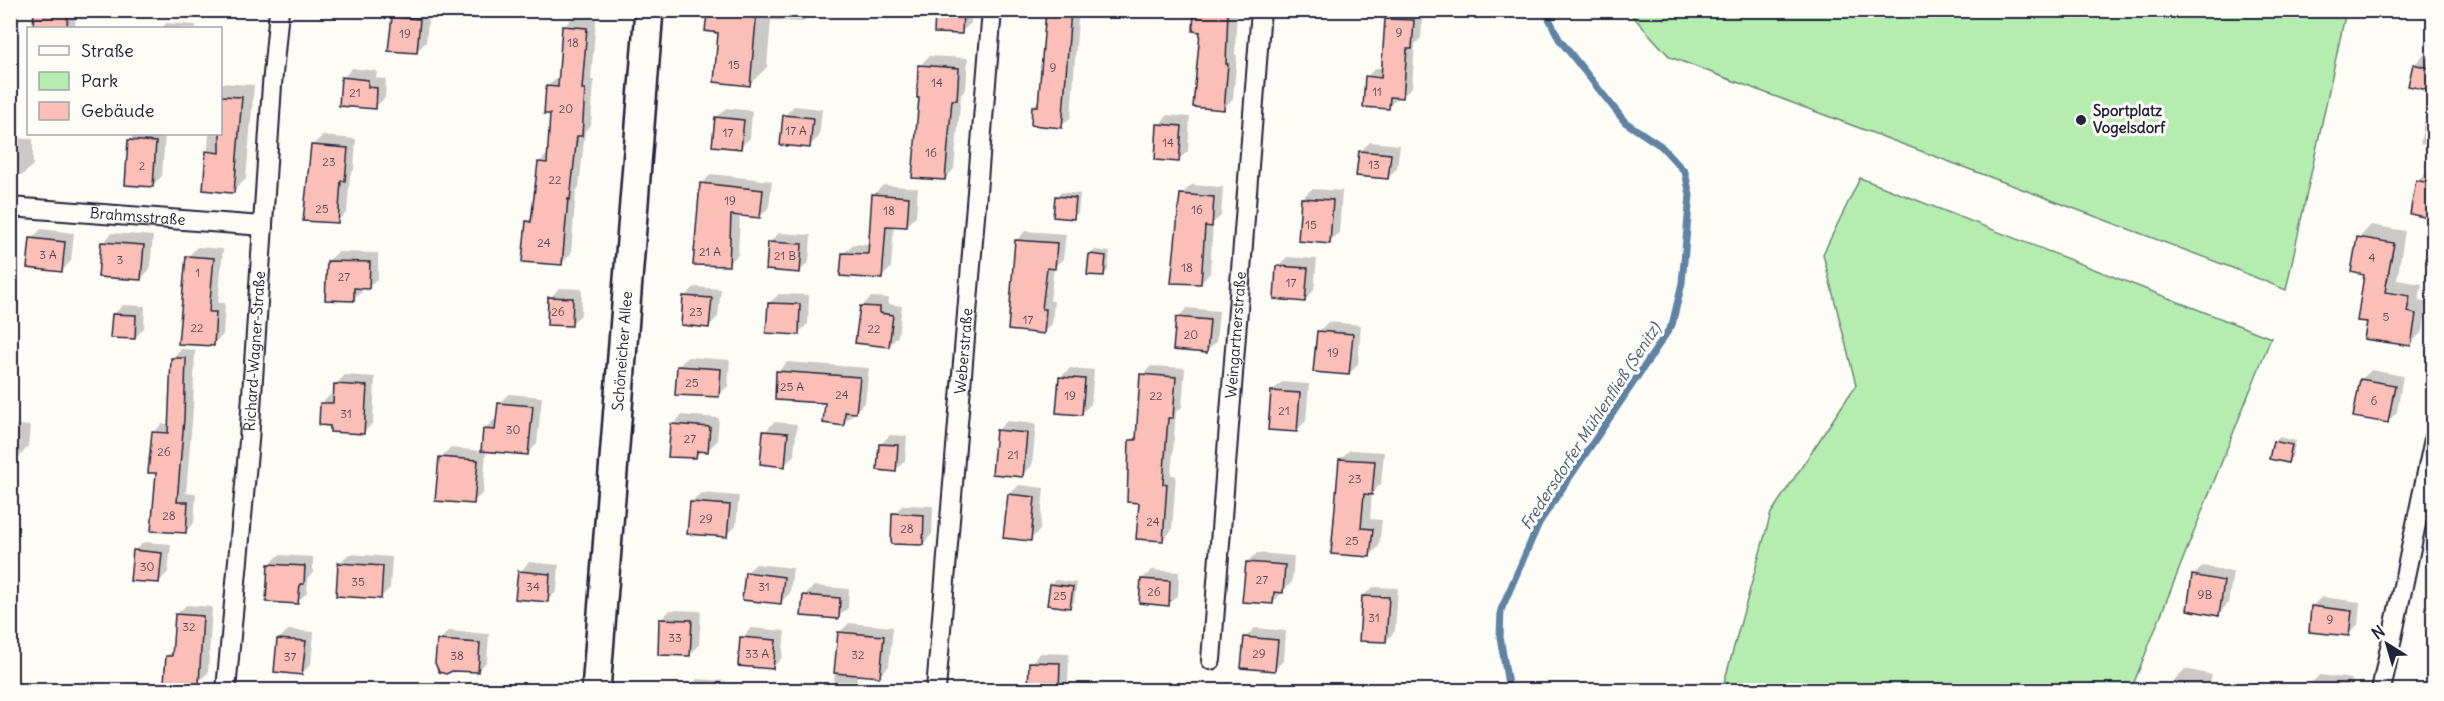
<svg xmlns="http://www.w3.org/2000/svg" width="2444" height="701" viewBox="0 0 2444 701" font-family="Delius,sans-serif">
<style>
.green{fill:#b5edb0;stroke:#6c8876;stroke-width:1.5}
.shadow{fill:#0003}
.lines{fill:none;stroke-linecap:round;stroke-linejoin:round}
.stream{stroke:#6083a3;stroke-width:7}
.building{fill:#fbbfb7;stroke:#22223b;stroke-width:1.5}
.street-casing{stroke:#22223b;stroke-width:22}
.secondary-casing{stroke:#22223b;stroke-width:32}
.street{stroke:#fdfcf7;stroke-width:18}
.secondary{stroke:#fdfcf7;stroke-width:27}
.poi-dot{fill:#22223b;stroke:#fdfcf7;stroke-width:2}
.labels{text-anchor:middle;stroke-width:6;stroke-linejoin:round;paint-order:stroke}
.number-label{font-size:12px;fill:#58495a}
.poi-label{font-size:15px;font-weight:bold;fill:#22223b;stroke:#fdfcf7;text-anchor:start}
.street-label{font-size:15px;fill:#22223b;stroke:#fdfcf7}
.water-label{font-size:16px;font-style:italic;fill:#465a78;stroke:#fdfcf7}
</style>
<rect width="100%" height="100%" fill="#fdfcf7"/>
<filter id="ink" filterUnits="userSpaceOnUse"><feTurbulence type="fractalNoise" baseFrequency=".0167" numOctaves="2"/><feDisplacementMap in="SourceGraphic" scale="12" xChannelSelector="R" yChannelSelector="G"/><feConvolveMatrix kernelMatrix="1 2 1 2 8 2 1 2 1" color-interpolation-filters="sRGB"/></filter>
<g filter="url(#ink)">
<g class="green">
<polygon points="1628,11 2346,11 2286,290 2230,267 1670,57"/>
<polygon points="1860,178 2271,338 2131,690 1722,690 1771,513 1856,385 1823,254"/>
</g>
<g class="shadow">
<polygon points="35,10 76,10 75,28 34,28"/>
<polygon points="400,10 429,10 426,42 416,52 393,17"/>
<polygon points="712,10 815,10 803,22 771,20 767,67 750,84 708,14"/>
<polygon points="936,10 971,10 971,23 961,32"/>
<polygon points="1034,10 1089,10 1078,19 1071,117 1061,126 1033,106 1040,99 1047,17 1034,16"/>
<polygon points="1195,10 1237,10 1235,55 1237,55 1233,99 1223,108"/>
<polygon points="1388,10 1423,10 1421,38 1415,44 1412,87 1402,97 1398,97 1389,107 1366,77 1376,68 1383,68"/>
<polygon points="2430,10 2434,10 2434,17 2429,17"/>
<polygon points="573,17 596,19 591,80 594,80 591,125 585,131 579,188 576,191 571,254 561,264 527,222 533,216 539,162 549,153 552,113 547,87 557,78 560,78 564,27"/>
<polygon points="167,23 196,25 196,28 161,28"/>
<polygon points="2423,55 2434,57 2434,89 2410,85 2414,65"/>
<polygon points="929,56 968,58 966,89 961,95 954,169 945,179 920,97 920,66"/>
<polygon points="352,68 377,71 376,78 386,79 385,98 375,107 343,78"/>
<polygon points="220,83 254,85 246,179 233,191 205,189 209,134 220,134"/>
<polygon points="794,106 822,109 819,137 809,146 785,115"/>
<polygon points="726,108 752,111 750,138 741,147 716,118"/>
<polygon points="2434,113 2434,146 2420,144 2424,122"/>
<polygon points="1168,115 1190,117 1188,151 1178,160 1159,125"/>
<polygon points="136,134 165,134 162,176 152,186 129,140"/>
<polygon points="322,136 356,139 354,170 350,175 347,212 337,221 312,146"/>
<polygon points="10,138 33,139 33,165 23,175 10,175"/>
<polygon points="1370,142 1400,145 1397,168 1388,178 1360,152"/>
<polygon points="2427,172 2434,173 2434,217 2411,213 2418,181"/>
<polygon points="711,174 772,181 769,207 760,217 740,214 738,255 728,264 702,184"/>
<polygon points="883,185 918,188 916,216 906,226 894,225 891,268 882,277 844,253 853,244 870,245 873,195"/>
<polygon points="1191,185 1223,187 1221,216 1213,223 1210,273 1201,283 1182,194"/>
<polygon points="1312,189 1342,191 1339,233 1329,242 1302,198"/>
<polygon points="1061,192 1080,194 1078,213 1073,217 1057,196"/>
<polygon points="2371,225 2405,231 2397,280 2422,284 2419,300 2427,302 2423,331 2410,344 2369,321 2366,273 2359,238"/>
<polygon points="41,229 74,233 71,261 62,271 31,239"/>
<polygon points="1025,231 1066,234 1063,259 1054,267 1050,301 1054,301 1052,324 1043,333 1017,240"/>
<polygon points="112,233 153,236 150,269 141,279 103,243"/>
<polygon points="779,233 811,235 809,262 800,271 770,242"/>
<polygon points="197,247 223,249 218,303 225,303 223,335 213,344 188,257"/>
<polygon points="1095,250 1110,252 1108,270 1104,275 1090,255"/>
<polygon points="338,252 378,253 378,278 368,288 363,287 363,290 353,300 328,261"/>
<polygon points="1287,257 1317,259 1314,290 1305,300 1278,267"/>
<polygon points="694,287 721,289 718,317 709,326 685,297"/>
<polygon points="559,288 582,289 581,315 571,324 550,298"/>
<polygon points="779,294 809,295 808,324 798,333 769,303"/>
<polygon points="871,297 889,298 888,304 902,306 898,336 889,346 861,307"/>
<polygon points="123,305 145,306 144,328 135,338 113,315"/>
<polygon points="1187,308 1219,311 1216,342 1206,352 1177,318"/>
<polygon points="1328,322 1361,325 1358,364 1349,374 1318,332"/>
<polygon points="181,349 195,350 193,409 186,493 196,494 194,523 185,532 157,472 153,433 162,424 170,424 172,358"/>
<polygon points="688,357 730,360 728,386 718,396 679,366"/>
<polygon points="787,362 869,368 865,402 843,424 827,402 778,372"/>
<polygon points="1151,366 1185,368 1182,407 1176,412 1171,475 1176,475 1172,530 1163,540 1141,501 1131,441 1138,433 1142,375"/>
<polygon points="1070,368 1094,370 1091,404 1081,414 1061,377"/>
<polygon points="2371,370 2403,376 2397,412 2387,422 2361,380"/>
<polygon points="345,375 375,377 373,423 364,432 332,424 321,404 331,394 335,394 335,385"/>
<polygon points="1282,382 1309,384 1306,421 1297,430 1272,391"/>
<polygon points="509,394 542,397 537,444 527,454 486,450 483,493 473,502 440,458 450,448 482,451 484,429 494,420 497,420 499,403"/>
<polygon points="682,415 719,418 717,441 708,450 702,450 695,457 673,425"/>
<polygon points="1007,421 1036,424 1032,466 1022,475 997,431"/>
<polygon points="774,422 797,424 794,455 785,465 765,432"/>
<polygon points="10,424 30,426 28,447 19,457 10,456"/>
<polygon points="890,435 907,436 905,461 895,470 881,444"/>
<polygon points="2279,437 2296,441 2292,457 2288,461 2274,441"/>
<polygon points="1350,450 1384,452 1381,484 1372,493 1370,519 1382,520 1379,546 1370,556 1333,552 1340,459"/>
<polygon points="1019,485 1044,488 1040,530 1031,539 1009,495"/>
<polygon points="701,493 739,496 736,526 726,536 691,502"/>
<polygon points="903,505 933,506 932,534 923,544 894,514"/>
<polygon points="144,542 171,544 168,572 159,582 134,551"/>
<polygon points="1257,553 1294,556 1292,582 1272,603 1247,562"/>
<polygon points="349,554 392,557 390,588 380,598 339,563"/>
<polygon points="279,555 313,557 313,573 308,577 307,593 297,602 270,564"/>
<polygon points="529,562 559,565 557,591 547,601 520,572"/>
<polygon points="756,564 793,568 790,593 781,602 746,573"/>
<polygon points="2203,566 2233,572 2228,604 2218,614 2193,576"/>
<polygon points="1152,570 1179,572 1178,595 1168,604 1142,579"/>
<polygon points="1055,580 1077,583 1074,602 1070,607 1051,585"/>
<polygon points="814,586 849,589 848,608 838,617 804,596"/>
<polygon points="1373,587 1398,588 1395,631 1386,641 1363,596"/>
<polygon points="2322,597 2360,602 2358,625 2348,635 2312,606"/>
<polygon points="186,605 212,607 208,673 198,682 197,690 165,690 167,656 174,650 177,614"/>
<polygon points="670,610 701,611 699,645 690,655 661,620"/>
<polygon points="849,623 893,627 889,666 879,676 857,674 856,690 833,690 839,633"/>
<polygon points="751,628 785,631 782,658 773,667 742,638"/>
<polygon points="1255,628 1286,631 1284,660 1274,670 1245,638"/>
<polygon points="288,630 314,632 311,664 302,673 278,640"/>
<polygon points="448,631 489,634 487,661 478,671 439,641"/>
<polygon points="1040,653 1069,654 1068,684 1061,690 1030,690 1031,663"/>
<polygon points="2185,669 2212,675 2208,690 2173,690 2175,679"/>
<polygon points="2320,675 2352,679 2350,690 2309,690 2310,684"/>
<polygon points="697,679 726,681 726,690 687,690"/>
</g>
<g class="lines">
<polyline class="stream" points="1509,690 1500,637 1501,610 1539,523 1672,325 1682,283 1690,195 1685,172 1661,146 1625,122 1559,39 1545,10"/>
</g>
<g class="building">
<polygon points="34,10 68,10 67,28 33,28"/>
<polygon points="736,10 757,10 750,86 714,82 718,33 705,31 707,13 736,15"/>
<polygon points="935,10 963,10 962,34 934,33"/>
<polygon points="1046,10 1071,10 1062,128 1031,125 1032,106 1038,106"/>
<polygon points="1194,10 1228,10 1226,64 1228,64 1224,110 1193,107 1200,32 1193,31"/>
<polygon points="392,17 420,19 417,53 388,51"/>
<polygon points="1385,19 1414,20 1412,49 1407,49 1403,98 1390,97 1389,109 1363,107 1365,76 1381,78"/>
<polygon points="562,26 587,28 582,89 585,89 582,136 577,136 570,200 568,199 562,265 522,262 526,221 531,222 538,162 547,163 550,114 544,114 546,86 558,87"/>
<polygon points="2413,64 2433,69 2433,91 2408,86"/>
<polygon points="918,65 959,68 957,100 952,100 945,180 912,178 919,98 917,98"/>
<polygon points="341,77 368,80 368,87 377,88 376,109 339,106"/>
<polygon points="220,96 242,97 234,193 231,193 203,190 206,151 220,153"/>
<polygon points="783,115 813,118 810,148 780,145"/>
<polygon points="715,117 744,120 741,149 712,146"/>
<polygon points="1157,124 1182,126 1179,162 1155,160"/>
<polygon points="128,140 156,142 153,187 125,185"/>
<polygon points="311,145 348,148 345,181 341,181 338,223 303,221"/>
<polygon points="1359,151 1391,154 1388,179 1356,176"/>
<polygon points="2416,180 2433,184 2433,219 2410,214"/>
<polygon points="700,183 763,190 760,218 731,215 729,266 693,265"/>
<polygon points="872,194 909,197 907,227 886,226 882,279 840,276 842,253 868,254"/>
<polygon points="1180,194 1214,197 1212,227 1205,226 1201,284 1171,283"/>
<polygon points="1055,196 1076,198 1074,219 1053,217"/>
<polygon points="1301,198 1333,200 1330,244 1298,241"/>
<polygon points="2357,237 2394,243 2385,292 2410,296 2407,312 2416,314 2411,346 2364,339 2367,322 2357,321 2364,275 2351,272"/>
<polygon points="30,238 65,242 62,272 27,268"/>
<polygon points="1015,240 1057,243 1055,269 1047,268 1042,309 1046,309 1044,334 1008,330"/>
<polygon points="101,242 144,245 141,280 98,277"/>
<polygon points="768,242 802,244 800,273 766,270"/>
<polygon points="1089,254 1106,256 1104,276 1087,275"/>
<polygon points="186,256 214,258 209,312 216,312 214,346 178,344"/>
<polygon points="327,261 370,262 369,289 354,288 354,301 325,300"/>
<polygon points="1276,266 1308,268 1305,302 1274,299"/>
<polygon points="683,296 712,298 709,328 681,325"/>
<polygon points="548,297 573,298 572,326 547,325"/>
<polygon points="768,303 800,304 799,335 766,333"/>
<polygon points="860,306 880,307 880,313 893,315 889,347 855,343"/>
<polygon points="112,314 136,315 135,339 110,338"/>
<polygon points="1176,317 1210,320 1207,353 1173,350"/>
<polygon points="1317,331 1353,334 1349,375 1313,372"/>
<polygon points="171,358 186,358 184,419 177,502 188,502 186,533 151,531 156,473 148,473 152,432 168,433"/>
<polygon points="677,366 721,369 719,397 675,395"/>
<polygon points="776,371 860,377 856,413 845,412 844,426 823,423 825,403 775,400"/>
<polygon points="1140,374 1176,377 1173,418 1168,418 1163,484 1167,484 1163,541 1136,539 1139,503 1127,502 1129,440 1136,440"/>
<polygon points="1059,377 1085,379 1082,415 1056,413"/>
<polygon points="2360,379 2395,385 2388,423 2353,417"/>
<polygon points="334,384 367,386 364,434 330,432 330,426 319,425 320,403 333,403"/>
<polygon points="1271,391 1300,393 1297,432 1268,430"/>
<polygon points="498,403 533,406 528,455 481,451 483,429 495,430"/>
<polygon points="671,424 710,427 708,452 697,451 696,458 668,457"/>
<polygon points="996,430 1027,433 1023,477 992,474"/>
<polygon points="763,431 788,433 785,467 760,464"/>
<polygon points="2273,441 2292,445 2288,463 2269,459"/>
<polygon points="879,444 898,445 896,472 877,470"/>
<polygon points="439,457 478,460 474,504 435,501"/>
<polygon points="1339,459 1375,461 1372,495 1364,494 1361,528 1373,529 1370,557 1331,554"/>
<polygon points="1008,494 1035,497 1031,541 1003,538"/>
<polygon points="690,502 730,505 727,537 687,534"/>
<polygon points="892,513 924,515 923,545 891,544"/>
<polygon points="133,550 162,553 159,583 130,581"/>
<polygon points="1246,562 1285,565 1283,593 1274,592 1273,604 1242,602"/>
<polygon points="338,563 383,566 381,599 336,596"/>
<polygon points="268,564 305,566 304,584 300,584 298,604 266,602"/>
<polygon points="518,571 550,574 548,602 515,599"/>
<polygon points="745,572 784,577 781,604 742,600"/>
<polygon points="2192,575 2224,581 2219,616 2187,610"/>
<polygon points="1141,579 1170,581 1169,606 1139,603"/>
<polygon points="1050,584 1073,587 1070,608 1047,605"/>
<polygon points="803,595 840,598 839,619 801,616"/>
<polygon points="1362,596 1389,597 1386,642 1359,641"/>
<polygon points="2311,606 2352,611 2349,636 2309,632"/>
<polygon points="175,614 203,616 199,684 164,682 166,656 172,656"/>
<polygon points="659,619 692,620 690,656 658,655"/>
<polygon points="838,632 884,636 880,677 834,673"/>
<polygon points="740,637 776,640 773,669 738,666"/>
<polygon points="1244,637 1278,640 1275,671 1241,668"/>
<polygon points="277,639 306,641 302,675 274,672"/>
<polygon points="437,640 480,643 478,672 452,671 446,674 439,672 435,663"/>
<polygon points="1029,662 1060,663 1059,690 1028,690"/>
</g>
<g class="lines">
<defs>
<g id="street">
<path id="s1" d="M10,207L263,226"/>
<path id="s2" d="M1211,660L1261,10"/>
<path id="s3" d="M226,690L249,441L272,85L279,10"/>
<path id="s4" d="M936,690L992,10"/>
<polyline points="2381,690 2434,439"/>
</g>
<g id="secondary">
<path id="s5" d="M596,690L649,10"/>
</g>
</defs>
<use href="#street" class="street-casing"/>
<use href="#secondary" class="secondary-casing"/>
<use href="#street" class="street"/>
<use href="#secondary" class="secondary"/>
</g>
</g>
<circle class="poi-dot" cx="2081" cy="120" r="6"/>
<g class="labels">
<g class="number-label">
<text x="1399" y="37">9</text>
<text x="405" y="38">19</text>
<text x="573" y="47">18</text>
<text x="734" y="69">15</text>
<text x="1053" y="72">9</text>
<text x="937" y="87">14</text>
<text x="1377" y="96">11</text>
<text x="355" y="97">21</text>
<text x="566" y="113">20</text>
<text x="796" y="135">17 A</text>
<text x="728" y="137">17</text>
<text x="1168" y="147">14</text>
<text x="931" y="157">16</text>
<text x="329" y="166">23</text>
<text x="1374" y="169">13</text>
<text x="142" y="170">2</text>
<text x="555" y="184">22</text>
<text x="730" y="205">19</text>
<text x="322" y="213">25</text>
<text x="1197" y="214">16</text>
<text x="889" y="215">18</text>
<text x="1311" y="229">15</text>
<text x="544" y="247">24</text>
<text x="710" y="256">21 A</text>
<text x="48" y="259">3 A</text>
<text x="785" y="260">21 B</text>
<text x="2372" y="262">4</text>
<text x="120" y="264">3</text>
<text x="1187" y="272">18</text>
<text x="198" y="277">1</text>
<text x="344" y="281">27</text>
<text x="1291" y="287">17</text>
<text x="558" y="316">26</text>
<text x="696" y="316">23</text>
<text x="2386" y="321">5</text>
<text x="1028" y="324">17</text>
<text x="197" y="332">22</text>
<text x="874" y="333">22</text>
<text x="1191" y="339">20</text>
<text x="1333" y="357">19</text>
<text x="692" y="387">25</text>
<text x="792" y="391">25 A</text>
<text x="842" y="399">24</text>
<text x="1070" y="400">19</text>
<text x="1156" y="400">22</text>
<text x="2374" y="405">6</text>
<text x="1284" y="415">21</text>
<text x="346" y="418">31</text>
<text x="513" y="434">30</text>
<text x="690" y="443">27</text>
<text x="164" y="456">26</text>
<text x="1013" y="459">21</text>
<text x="1355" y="483">23</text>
<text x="169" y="520">28</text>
<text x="706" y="523">29</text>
<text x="1153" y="526">24</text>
<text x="907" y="533">28</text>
<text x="1352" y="545">25</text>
<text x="147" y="571">30</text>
<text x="1262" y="584">27</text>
<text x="358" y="586">35</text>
<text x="533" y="591">34</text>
<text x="764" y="591">31</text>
<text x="1154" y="596">26</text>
<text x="2205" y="599">9B</text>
<text x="1060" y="600">25</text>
<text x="1374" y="622">31</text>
<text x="2330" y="624">9</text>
<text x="189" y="631">32</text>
<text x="675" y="642">33</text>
<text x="757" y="658">33 A</text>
<text x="1259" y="658">29</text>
<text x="858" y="659">32</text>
<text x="457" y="660">38</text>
<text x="290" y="661">37</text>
</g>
<g class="poi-label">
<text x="2093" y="116">Sportplatz<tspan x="2093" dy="17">Vogelsdorf</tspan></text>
</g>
<g class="street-label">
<text dy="5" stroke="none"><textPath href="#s1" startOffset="128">Brahmsstraße</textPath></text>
<text dy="5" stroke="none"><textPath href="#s2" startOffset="326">Weingartnerstraße</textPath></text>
<text dy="5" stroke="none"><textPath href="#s4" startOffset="340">Weberstraße</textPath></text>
<text dy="5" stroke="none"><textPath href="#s3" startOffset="340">Richard-Wagner-Straße</textPath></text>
<text dy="5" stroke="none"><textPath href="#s5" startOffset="340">Schöneicher Allee</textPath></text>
</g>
<g class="water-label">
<text transform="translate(1590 426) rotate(-57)" y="6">Fredersdorfer Mühlenfließ (Senitz)</text>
</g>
</g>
<rect width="2444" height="701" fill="none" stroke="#fdfcf7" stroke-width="36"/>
<rect x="18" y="18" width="2408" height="665" fill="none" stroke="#22223b" stroke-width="2" filter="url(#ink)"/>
<rect x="27" y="27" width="195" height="108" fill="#fdfcf7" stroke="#a5a5ac" stroke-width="1.5"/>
<rect x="39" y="46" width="30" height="9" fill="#fdfcf7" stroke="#a5a5ac" stroke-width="1.5"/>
<text x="81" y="57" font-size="18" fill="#22223b">Straße</text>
<rect x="39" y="72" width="30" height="18" fill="#b5edb0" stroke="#a5a5ac" stroke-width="1.5"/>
<text x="81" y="87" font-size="18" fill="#22223b">Park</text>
<rect x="39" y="102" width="30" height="18" fill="#fbbfb7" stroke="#a5a5ac" stroke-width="1.5"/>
<text x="81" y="117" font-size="18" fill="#22223b">Gebäude</text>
<g transform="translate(2387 644) rotate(323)" stroke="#fdfcf7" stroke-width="4.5" paint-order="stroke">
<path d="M0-4.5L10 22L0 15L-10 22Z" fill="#22223b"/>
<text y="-9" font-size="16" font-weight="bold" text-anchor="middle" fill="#22223b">N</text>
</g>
</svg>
